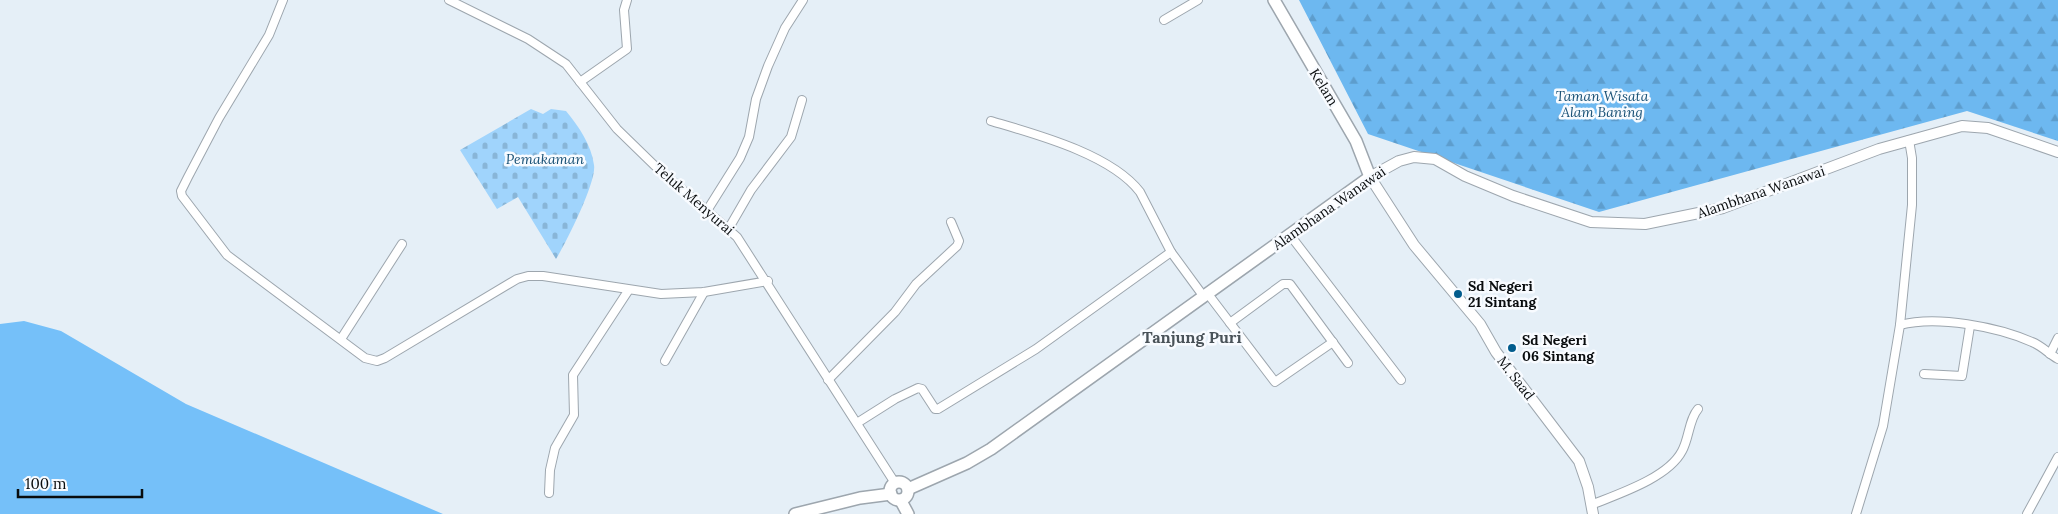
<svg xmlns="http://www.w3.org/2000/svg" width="2058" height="514" viewBox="0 0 2058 514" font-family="Lora,serif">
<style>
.forest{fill:url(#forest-firs)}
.cemetery{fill:url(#cemetery-stones)}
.water{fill:#75c0f9}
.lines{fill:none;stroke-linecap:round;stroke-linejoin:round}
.street-casing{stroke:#9da6ae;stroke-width:10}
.secondary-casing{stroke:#9da6ae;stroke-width:12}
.primary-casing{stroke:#9da6ae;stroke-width:14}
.street{stroke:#fff;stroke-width:8}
.secondary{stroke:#fff;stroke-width:10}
.primary{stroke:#fff;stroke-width:11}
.poi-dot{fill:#015c8d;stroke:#f8fbff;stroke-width:2}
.labels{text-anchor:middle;stroke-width:5;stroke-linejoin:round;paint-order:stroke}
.street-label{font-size:14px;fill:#090c0e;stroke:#f8fbff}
.park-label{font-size:14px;font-style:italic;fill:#195176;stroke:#f8fbff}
.poi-label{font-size:14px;font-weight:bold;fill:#090c0e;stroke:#f8fbff;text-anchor:start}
.quarter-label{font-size:16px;font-weight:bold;fill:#4a5359;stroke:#f8fbff}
</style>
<defs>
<pattern id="forest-firs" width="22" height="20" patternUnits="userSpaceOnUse" patternTransform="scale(1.25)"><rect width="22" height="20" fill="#6db8f0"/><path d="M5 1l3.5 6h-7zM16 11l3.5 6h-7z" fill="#5d9dcd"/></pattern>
<pattern id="cemetery-stones" width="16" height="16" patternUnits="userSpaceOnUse" patternTransform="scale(1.25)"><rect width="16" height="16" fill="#a0d4fc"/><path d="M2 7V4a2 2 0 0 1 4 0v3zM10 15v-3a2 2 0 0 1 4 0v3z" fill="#88b5d7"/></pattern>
</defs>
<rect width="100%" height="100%" fill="#e5eff7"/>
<polygon class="forest" points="1299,0 2058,0 2058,141 1967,111 1599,212 1368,134"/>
<path class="cemetery" d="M531,109L543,114L551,109L566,111C579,127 591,144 594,165C597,181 566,243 556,259L518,197L497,209L460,150Z"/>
<polygon class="water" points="24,321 61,331 186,404 443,514 0,514 0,324"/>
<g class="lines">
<defs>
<g id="street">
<polyline points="283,0 269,35 219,118 188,177 181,191 182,196 227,255 365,358 377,361 385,358 517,279 528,276 543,276 661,294 704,292 768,281"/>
<polyline points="449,0 528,39 566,64 617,129 654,165 737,237 895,483"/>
<polyline points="1164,20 1198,0"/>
<polyline points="580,82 627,49 624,10 627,0"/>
<path d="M991,121C1035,134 1111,154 1140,192L1171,252L1204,297"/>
<polyline points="708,209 740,158 749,137 756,99 768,66 785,28 803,0"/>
<polyline points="729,228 751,190 791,137 802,100"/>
<polyline points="1290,235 1401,380"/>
<polyline points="1208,294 1275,382 1333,342"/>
<polyline points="1230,323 1283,284 1290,284 1348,363"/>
<path d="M1900,325C1937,315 1998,327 2032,342C2042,346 2049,354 2058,359"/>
<polyline points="341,339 402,244"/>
<polyline points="2050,354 2058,338"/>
<polyline points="665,361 704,292"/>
<polyline points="1924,374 1962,376 1970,326"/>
<polyline points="828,380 895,312 916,284 957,246 959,241 951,222"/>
<polyline points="857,423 895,399 918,388 922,389 935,409 938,409 1036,349 1171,252"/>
<polyline points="549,493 550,470 555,448 574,415 573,375 628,291"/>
<path d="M1591,505C1618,494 1668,478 1682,451C1689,439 1689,419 1698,409"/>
<polyline points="1856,514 1883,426 1900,325 1912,205 1912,158 1909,140"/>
<polyline points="2027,514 2058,457"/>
</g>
<polyline id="secondary" points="1593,514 1588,487 1579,461 1496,352 1480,324 1414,245 1370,177 1399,161 1414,157 1435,159 1465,176 1513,196 1591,222 1645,224 1723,208 1879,149 1962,126 1988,128 2058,152"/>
<g id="primary">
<circle cx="899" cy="491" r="9"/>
<polyline points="908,489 967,463 991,449 1370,177 1356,141 1274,0"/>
<polyline points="901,501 908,514"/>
<polyline points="795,514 860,498 891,494"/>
</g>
</defs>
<use href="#street" class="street-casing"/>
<use href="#secondary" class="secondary-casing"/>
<use href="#primary" class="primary-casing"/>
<use href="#street" class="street"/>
<use href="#secondary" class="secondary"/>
<use href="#primary" class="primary"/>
</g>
<g class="poi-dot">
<circle cx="1458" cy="294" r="5"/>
<circle cx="1512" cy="348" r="5"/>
</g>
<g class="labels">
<g class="street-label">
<text transform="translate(1324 87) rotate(58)" y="5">Kelam</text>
<text transform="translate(1761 192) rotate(-19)" y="5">Alambhana Wanawai</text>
<text transform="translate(694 199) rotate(41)" y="5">Teluk Menyurai</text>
<text transform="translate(1329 208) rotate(-35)" y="5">Alambhana Wanawai</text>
<text transform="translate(1516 378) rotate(52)" y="5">M. Saad</text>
</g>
<g class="park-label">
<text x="1602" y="101">Taman Wisata<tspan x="1602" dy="16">Alam Baning</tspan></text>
<text x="545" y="164">Pemakaman</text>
</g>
<g class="poi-label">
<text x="1468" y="291">Sd Negeri<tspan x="1468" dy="16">21 Sintang</tspan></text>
<text x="1522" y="345">Sd Negeri<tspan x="1522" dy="16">06 Sintang</tspan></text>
</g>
<g class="quarter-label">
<text x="1192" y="343">Tanjung Puri</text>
</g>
</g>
<path d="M18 489v8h124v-8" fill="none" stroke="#090c0e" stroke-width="2.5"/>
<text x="25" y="489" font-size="15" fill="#090c0e" stroke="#f8fbff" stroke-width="4" paint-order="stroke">100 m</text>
</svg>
